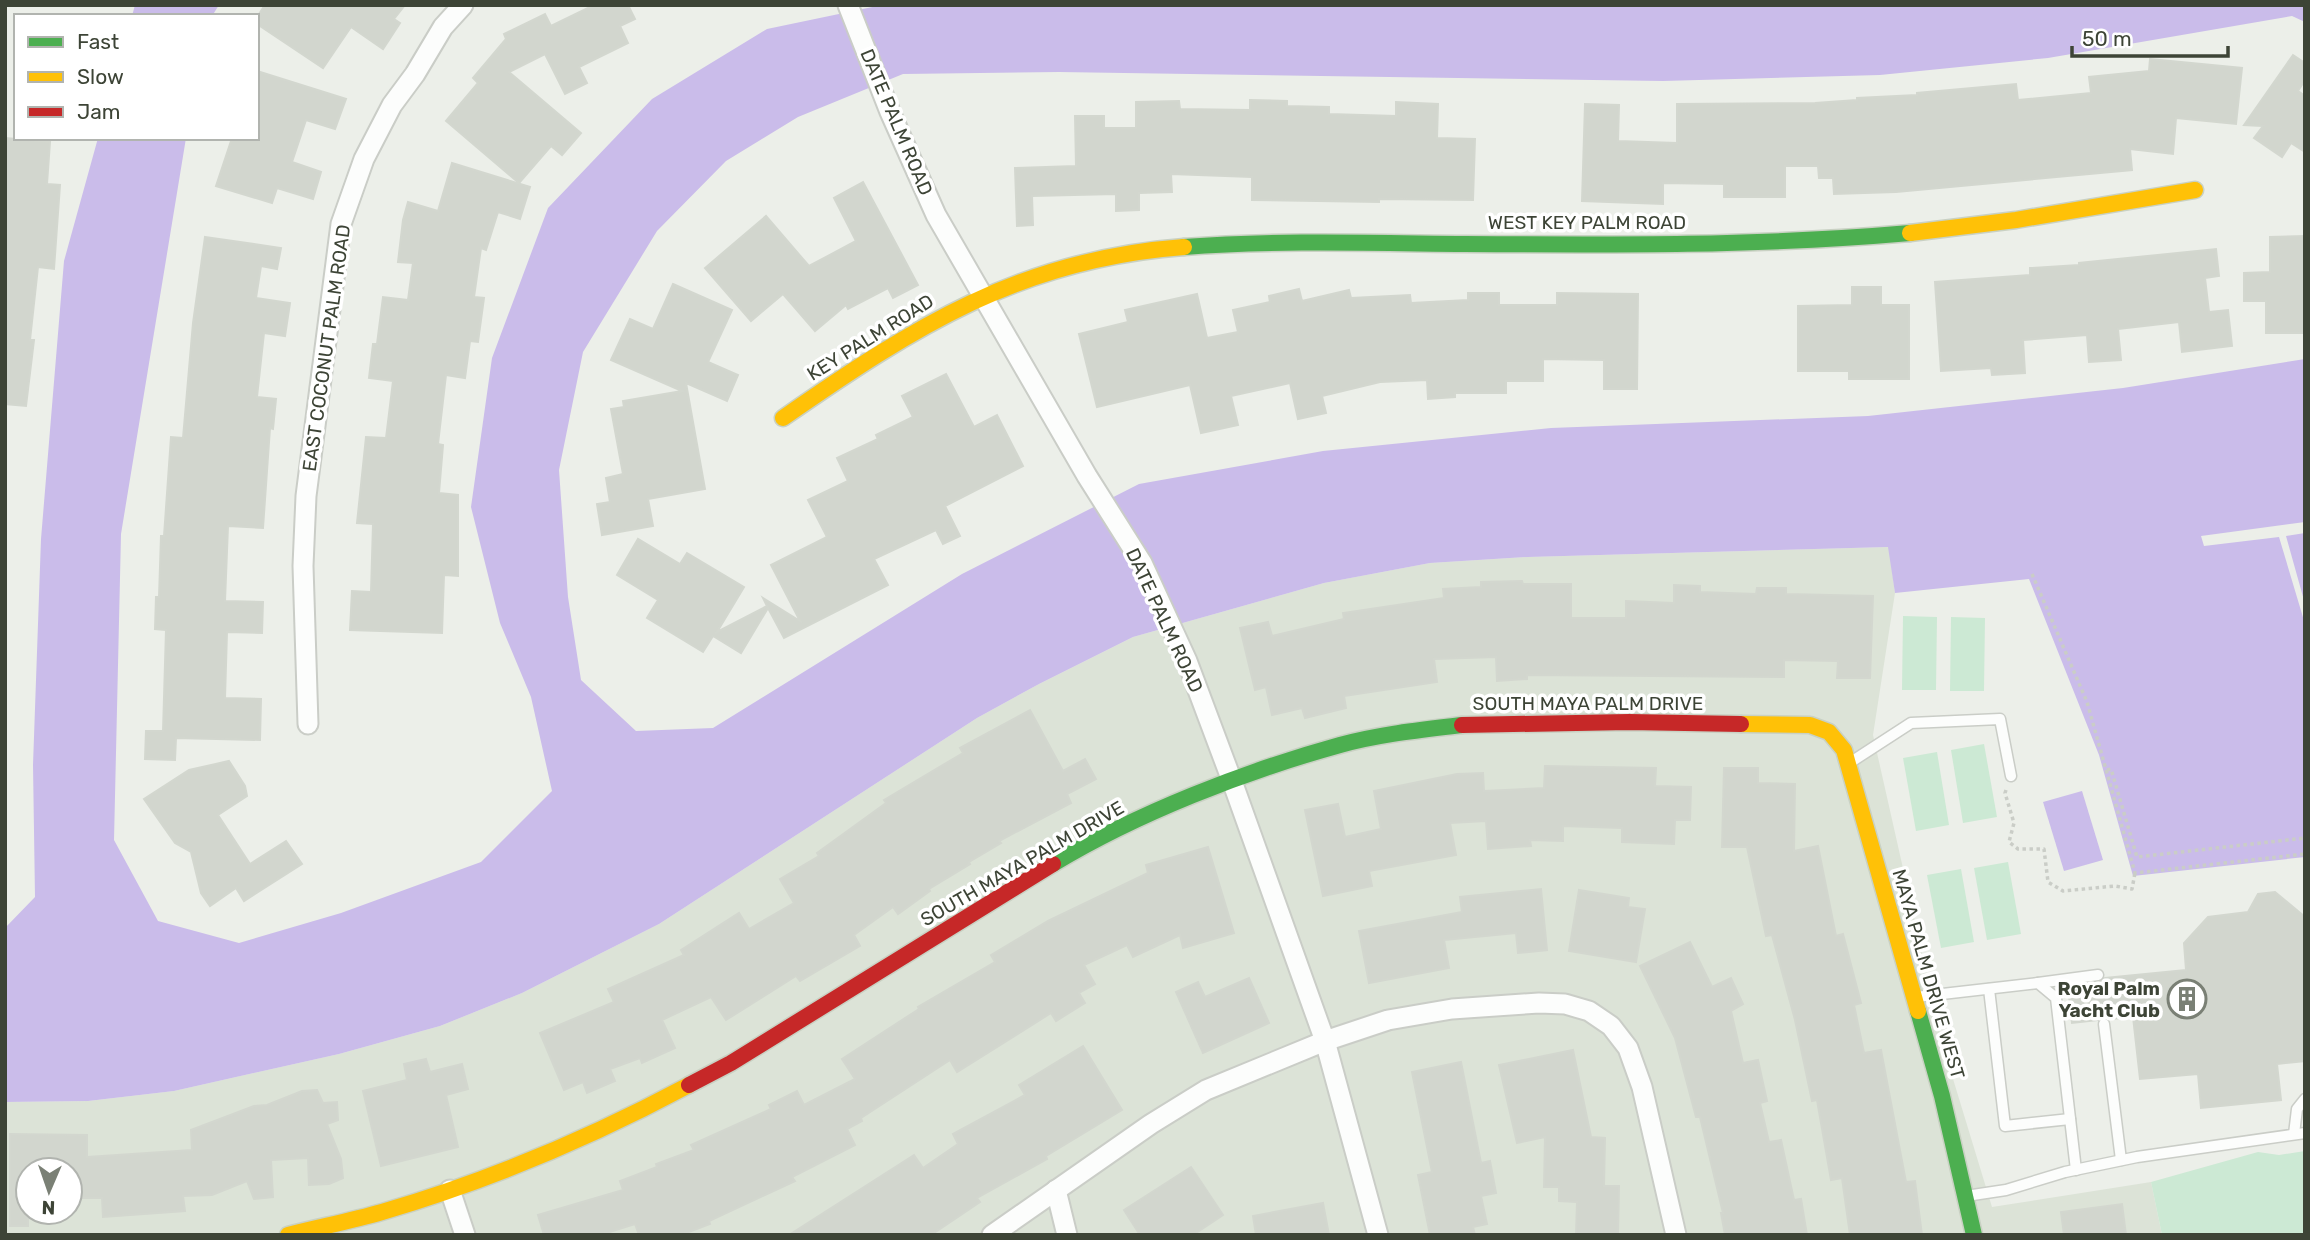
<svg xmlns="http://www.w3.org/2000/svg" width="2310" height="1240" viewBox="0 0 2310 1240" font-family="Rubik,sans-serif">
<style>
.residential{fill:#dce3d7;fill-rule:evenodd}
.green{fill:#cce9d4}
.water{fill:#cabcea}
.pier{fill:#ecefe9}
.building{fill:#d2d6ce;stroke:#d3d7cf;stroke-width:2}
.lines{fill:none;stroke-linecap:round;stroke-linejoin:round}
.lane-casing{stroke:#cacdc7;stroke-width:13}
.street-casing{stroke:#cacdc7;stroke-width:23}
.fast-casing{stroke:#c9d1c3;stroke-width:19}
.slow-casing{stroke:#c9d1c3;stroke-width:19}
.jam-casing{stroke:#c9d1c3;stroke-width:19}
.path{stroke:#cacdc7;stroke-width:3.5;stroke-dasharray:3.5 3.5;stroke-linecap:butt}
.lane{stroke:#fcfdfc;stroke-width:10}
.street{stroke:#fcfdfc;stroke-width:19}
.fast{stroke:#4caf50;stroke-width:16}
.slow{stroke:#ffc107;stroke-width:16}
.jam{stroke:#c62828;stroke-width:16}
.labels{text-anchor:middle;stroke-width:7;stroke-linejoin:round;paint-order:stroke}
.street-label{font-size:19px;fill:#3d4436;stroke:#fff}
.poi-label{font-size:19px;font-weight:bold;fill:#3d4436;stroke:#fff;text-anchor:end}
</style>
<rect width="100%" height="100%" fill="#ecefe9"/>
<path class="residential" d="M1889,547L1895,593L1873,735L1943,1046L1992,1207L2151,1182L2162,1235H5V1102L88,1101L174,1091L339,1054L440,1026L522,993L659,924L977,718L1039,684L1133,637L1324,583L1430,563L1528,557ZM28,1170H70V1212H28Z"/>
<g class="green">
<polygon points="1903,616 1937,617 1936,690 1902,690"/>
<polygon points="1951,617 1985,618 1984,691 1950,691"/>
<polygon points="1984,744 1997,817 1963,823 1951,750"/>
<polygon points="1937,752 1949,825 1916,831 1903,758"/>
<polygon points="2008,862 2021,934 1987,940 1974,868"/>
<polygon points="1961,869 1974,942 1941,948 1927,875"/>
<polygon points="2305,1151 2305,1235 2162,1235 2151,1182 2258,1152 2279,1155"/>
</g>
<g class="water">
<polygon points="135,5 219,5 212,16 132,16"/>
<polygon points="882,5 2305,5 2305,22 2292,16 2048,58 1880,75 1663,81 1059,72 903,74 798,117 726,161 657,231 583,352 559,470 568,597 581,680 636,731 713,728 962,574 1139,484 1323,451 1551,428 1868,416 2123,388 2305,359 2305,857 2133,876 2099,755 2029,579 1895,593 1888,547 1528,557 1430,563 1324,583 1133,637 1039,684 977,718 659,924 522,993 440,1026 339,1054 174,1091 88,1101 5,1102 5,928 35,897 33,765 41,539 64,261 98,138 186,138 121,534 114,840 158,921 239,943 341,913 481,862 552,791 531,697 500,623 471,507 492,358 548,208 652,99 767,29"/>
<polygon points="2082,791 2103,860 2064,871 2043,802"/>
</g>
<polygon class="pier" points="2305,522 2305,533 2286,536 2305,604 2305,624 2279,537 2204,546 2201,536"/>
<g class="building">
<polygon points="265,5 405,5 394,19 400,23 383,49 351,27 323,68 257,24 257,17"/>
<polygon points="594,5 628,5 635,19 620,26 628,43 579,67 587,83 565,94 545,54 509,72 581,133 562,155 551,146 519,183 446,121 478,83 473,78 506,39 504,34 545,14 551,26"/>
<polygon points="2293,55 2305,63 2305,80 2298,91 2305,96 2305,152 2291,143 2282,157 2254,138 2263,126 2244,125"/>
<polygon points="2150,59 2242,68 2236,124 2176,118 2173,154 2130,149 2132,170 1896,192 1834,194 1833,178 1819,178 1818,166 1785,166 1785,197 1724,197 1724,184 1663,183 1663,204 1582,201 1585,104 1619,105 1618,141 1677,143 1677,104 1815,103 1857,100 1857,98 1917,95 1917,93 2016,84 2018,100 2091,93 2089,77 2149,71"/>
<polygon points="257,71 346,99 335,129 306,120 292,162 321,172 313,199 277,188 272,203 216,186 232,138 257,138"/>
<polygon points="1250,100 1287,101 1287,106 1329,107 1329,114 1396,116 1396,102 1438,104 1437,138 1475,139 1473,200 1379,199 1379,202 1252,200 1252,177 1171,174 1172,192 1139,193 1139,210 1116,211 1116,194 1032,196 1033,225 1017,226 1015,168 1076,166 1075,116 1104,116 1104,128 1136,128 1136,102 1179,101 1180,109 1250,110"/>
<polygon points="5,138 50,142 47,184 60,185 54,269 38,267 30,340 34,340 26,406 5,404"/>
<polygon points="452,163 530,187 520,219 498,212 486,250 481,248 474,297 484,298 478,342 470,341 465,378 446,375 438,444 443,445 439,493 458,495 458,576 444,575 442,633 350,630 352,591 371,592 373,524 357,523 366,437 386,438 393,381 369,378 373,344 377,344 383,297 408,300 413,263 398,262 403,220 408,202 438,211"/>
<polygon points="863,182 918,285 893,298 888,288 848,309 846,305 815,331 783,294 751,321 705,268 766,216 809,266 856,241 834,198"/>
<polygon points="2305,236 2305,333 2266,333 2266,301 2244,301 2244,273 2270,272 2270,237"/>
<polygon points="205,237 281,248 277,269 261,266 256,298 290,303 285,336 264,333 257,397 276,399 273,429 270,428 263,528 228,526 225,601 263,602 262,633 227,632 225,698 261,699 260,740 176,738 175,760 145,759 146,731 163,731 166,630 155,629 156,597 159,597 161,536 164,536 171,437 183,438 193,323"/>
<polygon points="2216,249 2219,276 2205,278 2209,312 2228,310 2232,346 2182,352 2179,322 2118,329 2121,360 2089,362 2087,335 2023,340 2025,373 1992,375 1991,368 1941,371 1935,282 2030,275 2030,268 2079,265 2079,263"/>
<polygon points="673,284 732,310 708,362 738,375 727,401 686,383 705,489 648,499 653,526 602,535 597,504 610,502 606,478 623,474 611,409 624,407 623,401 682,391 611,360 630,319 653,329"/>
<polygon points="1852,287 1881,287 1881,305 1909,305 1909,379 1849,379 1849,371 1798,371 1798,306 1852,305"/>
<polygon points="1299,289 1302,301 1349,290 1351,298 1410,295 1411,303 1468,300 1468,293 1499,293 1499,305 1557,305 1557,293 1638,294 1637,389 1604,389 1604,360 1543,359 1543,381 1506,381 1506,393 1455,393 1455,397 1428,399 1427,380 1380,382 1322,396 1326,413 1298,419 1290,383 1231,396 1238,425 1201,433 1190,385 1097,407 1079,334 1128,322 1125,310 1197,294 1207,338 1238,332 1233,310 1270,302 1269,296"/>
<polygon points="946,374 974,427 997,415 1023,466 945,506 960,536 943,544 936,530 874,559 888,585 784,638 768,608 741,653 713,636 703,652 647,618 658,600 617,575 638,539 680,564 687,553 744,587 717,632 767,606 763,598 800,621 771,565 827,537 808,500 848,481 837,458 878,439 876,435 913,417 902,396"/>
<polygon points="1522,581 1523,584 1571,584 1571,618 1626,618 1626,601 1674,603 1674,585 1700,586 1700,592 1756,594 1757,588 1786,588 1786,594 1873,596 1870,678 1837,678 1838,661 1784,660 1784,677 1527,675 1527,679 1497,681 1496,657 1434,659 1437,682 1344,696 1346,708 1305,718 1302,708 1272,715 1266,687 1255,690 1240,628 1268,622 1272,636 1344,619 1343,613 1444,598 1443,589 1481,587 1481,582"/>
<polygon points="1030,710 1063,771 1085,759 1096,779 1067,794 1071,803 999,841 1001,843 969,862 970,864 929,889 930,891 898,914 893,907 854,935 860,946 800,981 796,976 726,1020 711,997 662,1020 675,1048 642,1063 640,1058 610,1069 615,1081 587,1093 583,1082 564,1090 540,1033 614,1002 608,989 684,955 681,950 739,913 749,929 794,903 780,879 819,856 817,853 886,803 884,800 963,753 960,748"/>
<polygon points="229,761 245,786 247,796 218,815 250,864 286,841 302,864 244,901 236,888 210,906 201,893 191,852 175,843 144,799 189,770"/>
<polygon points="1545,766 1656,768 1655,786 1691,787 1690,820 1675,820 1674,844 1622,842 1622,828 1563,826 1563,841 1530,840 1531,846 1488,849 1486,821 1450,823 1456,855 1369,871 1372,886 1323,896 1305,810 1338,804 1345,837 1381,829 1374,791 1457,774 1483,773 1484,791 1544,788"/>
<polygon points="1724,768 1758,768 1758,783 1795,784 1794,851 1818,846 1836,936 1843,934 1861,1003 1854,1005 1864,1053 1881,1050 1906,1182 1915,1181 1922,1235 1850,1235 1842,1178 1831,1180 1817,1100 1812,1101 1795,1020 1772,935 1766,936 1747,847 1722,847"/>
<polygon points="1208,847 1234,933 1183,948 1180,935 1133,957 1127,945 1084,965 1095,984 1079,993 1085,1003 1056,1021 1051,1013 957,1072 950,1060 861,1118 862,1121 847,1129 855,1145 792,1177 795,1181 709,1221 710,1224 681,1235 639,1235 635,1224 600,1235 544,1235 538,1215 623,1190 620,1181 657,1167 656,1164 694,1150 691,1145 771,1109 769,1105 797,1091 804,1105 855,1079 842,1059 919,1009 918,1007 995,962 991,955 1048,921 1148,873 1146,865"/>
<polygon points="1541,889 1547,950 1518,953 1516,933 1444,940 1449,968 1369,983 1359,931 1462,912 1460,897"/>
<polygon points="1579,890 1629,898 1628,907 1645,909 1636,962 1569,951"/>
<polygon points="2275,892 2305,917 2305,1061 2277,1064 2281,1100 2201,1108 2198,1074 2140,1079 2133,1017 2110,1019 2104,1017 2098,1020 2072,1023 2068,987 2099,982 2105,978 2186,970 2184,943 2208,917 2248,912 2258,894"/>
<polygon points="1690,942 1712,987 1731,978 1743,1004 1731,1011 1743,1063 1758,1060 1767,1101 1760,1103 1769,1142 1781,1140 1794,1200 1801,1199 1807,1235 1725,1235 1721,1213 1723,1213 1700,1117 1696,1117 1675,1038 1640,966"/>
<polygon points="1249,978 1269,1023 1203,1053 1176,992 1198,982 1205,997"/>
<polygon points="1083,1046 1122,1110 1046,1156 1047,1159 977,1198 980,1202 931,1235 789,1235 914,1155 923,1168 958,1144 953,1134 1025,1095 1019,1085"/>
<polygon points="1573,1050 1591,1137 1605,1138 1604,1186 1619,1186 1618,1235 1576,1235 1577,1202 1559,1201 1559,1187 1544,1187 1545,1137 1517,1143 1499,1065"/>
<polygon points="426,1059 430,1072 462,1064 468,1089 446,1095 458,1147 381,1166 363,1091 407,1080 404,1064"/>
<polygon points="1461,1062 1481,1163 1490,1161 1496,1193 1481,1196 1487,1224 1473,1227 1475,1235 1430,1235 1418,1175 1432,1172 1412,1072"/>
<polygon points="317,1090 323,1103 337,1102 338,1120 327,1124 341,1159 343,1178 329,1184 309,1185 308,1158 271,1160 273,1197 254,1199 247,1181 212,1195 183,1196 185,1211 103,1217 102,1198 70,1198 70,1170 28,1170 28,1226 10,1226 10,1134 87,1135 87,1157 192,1150 191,1130 254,1106 267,1105 302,1091"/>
<polygon points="1191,1167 1223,1215 1193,1235 1140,1235 1124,1210"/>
<polygon points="1323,1203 1329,1235 1256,1235 1253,1216"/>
<polygon points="2122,1204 2126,1235 2064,1235 2061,1212"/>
</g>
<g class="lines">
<defs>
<g id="lane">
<polyline points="1851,762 1911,723 2000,719 2011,776"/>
<polyline points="2038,983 2098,975"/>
<polyline points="1989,989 2005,1126 2070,1119"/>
<polyline points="1916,997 2038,983 2056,998 2076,1170"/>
<polyline points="2104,1024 2121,1160"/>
<polyline points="2294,1134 2297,1109 2305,1099"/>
<polyline points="1966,1196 2006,1190 2065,1172 2137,1157 2305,1133"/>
</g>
<g id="street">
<polyline points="848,5 890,112 936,215 1087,476 1142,563 1187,661 1232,781 1325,1041 1378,1235"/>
<polyline points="308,724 303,566 306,496 341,224 364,159 392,105 415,74 443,27 463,5"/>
<polyline points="450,1190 465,1235"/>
<polyline points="1056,1190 1067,1235"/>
<polyline points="992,1235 1151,1124 1206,1090 1325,1041 1388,1020 1452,1009 1539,1003 1565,1004 1589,1011 1611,1026 1628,1048 1642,1087 1676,1235"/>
</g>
<g id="fast">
<path d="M1184,247C1278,240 1372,243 1465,244C1613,245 1762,246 1910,233"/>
<path d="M1053,864C1137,813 1246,771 1340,745C1380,734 1421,730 1462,725"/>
<polyline points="1918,1011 1942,1096 1974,1235"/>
</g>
<g id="slow">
<polyline points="1910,233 2016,220 2195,190"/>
<path d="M783,418C914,327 1020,259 1184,247"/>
<polyline points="1741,724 1810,725 1829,732 1844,750 1918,1011"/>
<path d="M288,1235C319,1227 351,1221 382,1212C488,1181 592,1137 689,1085"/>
</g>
<g id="jam">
<polyline points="1462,725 1629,722 1741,724"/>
<polyline points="689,1085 731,1063 1053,864"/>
</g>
</defs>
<use href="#lane" class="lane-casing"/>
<use href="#street" class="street-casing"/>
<use href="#fast" class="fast-casing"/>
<use href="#slow" class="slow-casing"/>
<use href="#jam" class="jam-casing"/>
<g class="path">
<polyline points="2032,574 2087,702 2135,873 2305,854"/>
<polyline points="2107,770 2111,769 2137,857 2305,838"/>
<polyline points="2006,790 2005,793 2014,823 2009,842 2018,849 2044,849 2048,882 2063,891 2115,886 2132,889 2135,873"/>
</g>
<use href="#lane" class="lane"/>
<use href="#street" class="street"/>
<use href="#fast" class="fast"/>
<use href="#slow" class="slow"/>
<use href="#jam" class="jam"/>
</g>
<defs>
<symbol id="building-ring" viewBox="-11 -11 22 22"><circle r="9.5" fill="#fff" stroke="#7a8075" stroke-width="1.5"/><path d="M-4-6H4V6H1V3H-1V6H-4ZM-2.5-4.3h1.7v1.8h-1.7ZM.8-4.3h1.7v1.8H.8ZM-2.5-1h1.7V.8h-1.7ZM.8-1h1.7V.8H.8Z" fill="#7a8075"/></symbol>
</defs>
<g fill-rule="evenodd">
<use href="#building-ring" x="2165" y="977" width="44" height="44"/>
</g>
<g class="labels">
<g class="street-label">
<text transform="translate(897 122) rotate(67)" y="7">DATE PALM ROAD</text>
<text x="1587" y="229">WEST KEY PALM ROAD</text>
<text transform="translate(870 337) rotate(-32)" y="7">KEY PALM ROAD</text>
<text transform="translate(326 348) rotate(-82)" y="7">EAST COCONUT PALM ROAD</text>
<text transform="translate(1165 620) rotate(65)" y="7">DATE PALM ROAD</text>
<text x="1588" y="710">SOUTH MAYA PALM DRIVE</text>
<text transform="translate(1022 863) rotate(-30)" y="7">SOUTH MAYA PALM DRIVE</text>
<text transform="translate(1929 974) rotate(74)" y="7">MAYA PALM DRIVE WEST</text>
</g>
<g class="poi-label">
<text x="2160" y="995">Royal Palm<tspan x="2160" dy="22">Yacht Club</tspan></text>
</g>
</g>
<rect width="2310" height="1240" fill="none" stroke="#3d4436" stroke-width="14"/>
<rect x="14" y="14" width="245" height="126" fill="#ffffff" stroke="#b1b4af" stroke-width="2"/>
<rect x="28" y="37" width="35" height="10" fill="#4caf50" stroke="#b1b4af" stroke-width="2"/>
<text x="77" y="49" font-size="21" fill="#3d4436">Fast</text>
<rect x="28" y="72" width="35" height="10" fill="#ffc107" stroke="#b1b4af" stroke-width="2"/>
<text x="77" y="84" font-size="21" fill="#3d4436">Slow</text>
<rect x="28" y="107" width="35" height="10" fill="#c62828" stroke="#b1b4af" stroke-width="2"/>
<text x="77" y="119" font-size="21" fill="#3d4436">Jam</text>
<g transform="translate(49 1191) rotate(182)"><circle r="33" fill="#ffffff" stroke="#b1b4af" stroke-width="2"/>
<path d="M0-5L12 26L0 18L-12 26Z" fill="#7a8075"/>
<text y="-10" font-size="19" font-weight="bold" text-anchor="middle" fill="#3d4436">N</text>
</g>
<path d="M2072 46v10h156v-10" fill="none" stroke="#3d4436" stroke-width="3.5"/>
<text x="2082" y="46" font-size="21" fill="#3d4436" stroke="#ffffff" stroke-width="5" paint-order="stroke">50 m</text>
</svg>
